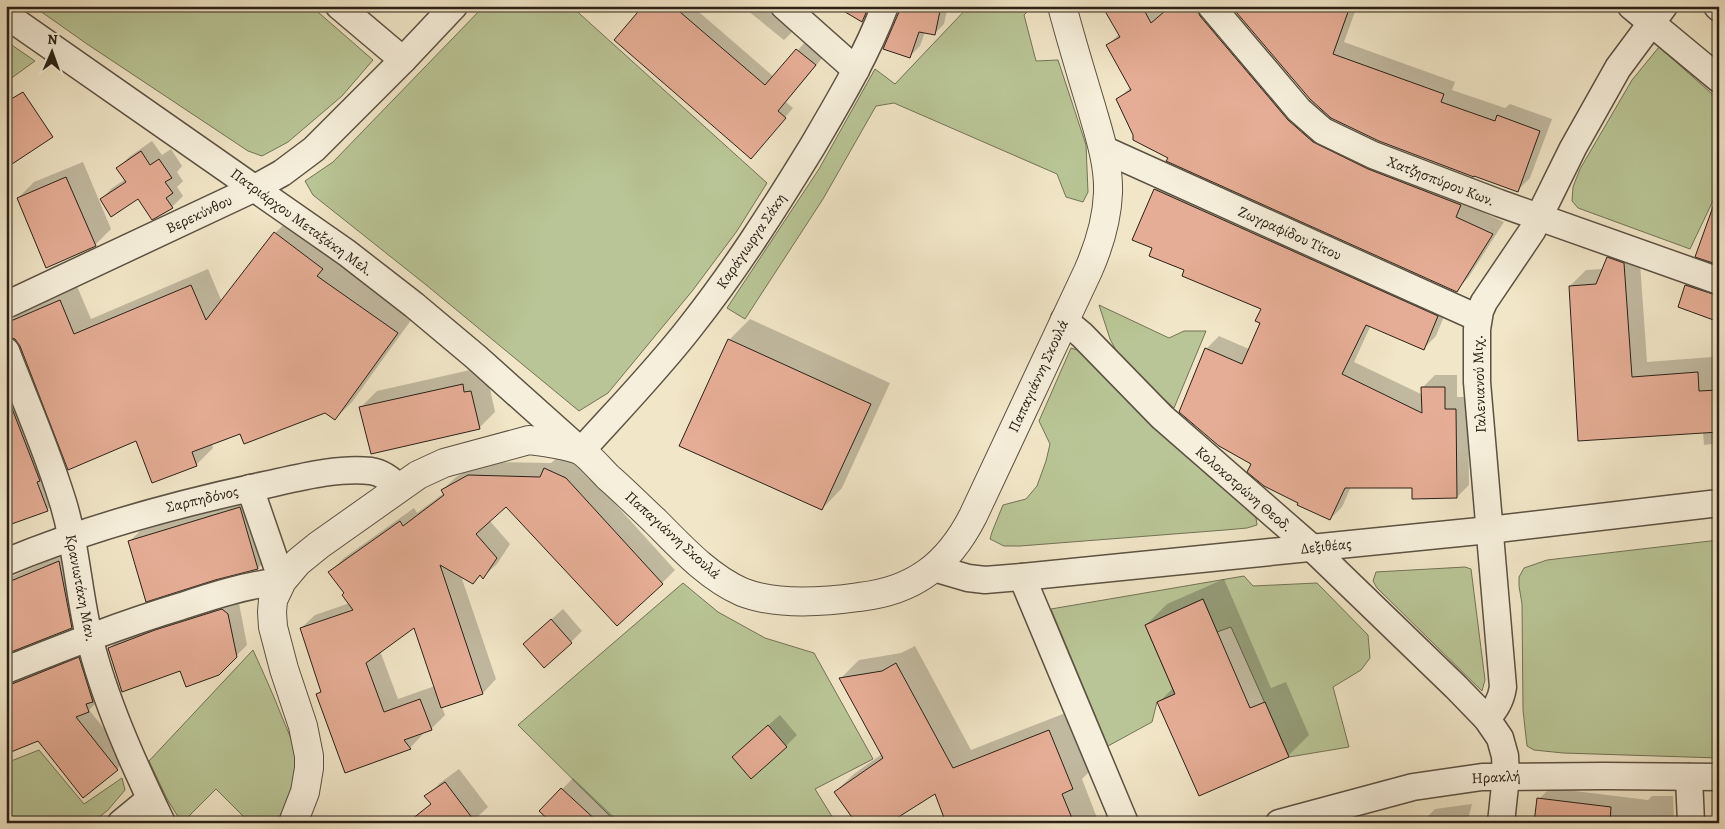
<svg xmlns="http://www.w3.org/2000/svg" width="1725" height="829" viewBox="0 0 1725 829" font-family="Alegreya,serif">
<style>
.green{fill:#b9c596;stroke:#727356}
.shadow{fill:#0003;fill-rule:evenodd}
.building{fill:#e5ad95;stroke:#2b2117}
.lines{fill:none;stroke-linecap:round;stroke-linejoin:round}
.minor-casing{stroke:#5c5243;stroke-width:29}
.tertiary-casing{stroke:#5c5243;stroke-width:30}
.minor{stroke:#f6efdb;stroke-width:26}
.tertiary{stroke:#f6efdb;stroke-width:28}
.labels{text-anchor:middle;stroke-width:4;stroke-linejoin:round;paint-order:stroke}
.street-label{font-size:15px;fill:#2b2117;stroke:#f6efdb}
</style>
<rect width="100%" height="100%" fill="#f1e6c7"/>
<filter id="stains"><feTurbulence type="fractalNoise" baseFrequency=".004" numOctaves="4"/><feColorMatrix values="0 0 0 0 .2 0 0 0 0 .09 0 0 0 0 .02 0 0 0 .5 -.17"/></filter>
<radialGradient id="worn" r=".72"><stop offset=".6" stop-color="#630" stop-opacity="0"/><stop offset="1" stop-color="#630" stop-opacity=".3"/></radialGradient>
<g class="green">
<polygon points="33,6 311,6 373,60 342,96 288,142 262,156 248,151 87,44"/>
<polygon points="484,6 571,6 767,183 737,231 693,290 608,393 579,411 425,284 313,195 305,181 333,162"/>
<polygon points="969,6 1033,6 1024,15 1036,61 1058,60 1086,145 1088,192 1083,202 1066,197 1057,174 894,103 876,106 823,199 745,319 727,308 819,169 875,69 895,84"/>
<polygon points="6,41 35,61 6,82"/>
<polygon points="1659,47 1719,100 1719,188 1690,249 1578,208 1572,201 1573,187 1580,169 1632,80"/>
<polygon points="1099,305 1169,338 1184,331 1206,331 1174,408 1121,360 1110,339"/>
<polygon points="1071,348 1080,351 1088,358 1256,518 1257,525 1247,528 1225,530 1020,546 1004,546 990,539 992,532 1003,505 1026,499 1037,486 1046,461 1050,444 1039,421"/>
<polygon points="1719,540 1719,758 1563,753 1534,750 1527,746 1523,710 1522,604 1519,586 1519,577 1524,568 1547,560"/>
<polygon points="1465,567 1471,569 1485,680 1482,691 1377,588 1373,581 1376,572"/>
<polygon points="1244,576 1253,586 1317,583 1368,635 1370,658 1361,670 1333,687 1349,747 1289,757 1231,627 1217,632 1203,599 1145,625 1175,694 1157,702 1152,722 1108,746 1051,609"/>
<polygon points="683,583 718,612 765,638 814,653 873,759 815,789 836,823 617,823 518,725"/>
<path d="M253,650C263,672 273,694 282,717C286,727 292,739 294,750C298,774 289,804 275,823H250L216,789L182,823L167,799L149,761Z"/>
<polygon points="39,750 84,804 122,778 125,790 108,810 92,823 6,823 6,763"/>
</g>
<g class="shadow">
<polygon points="645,6 692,6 774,77 806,41 824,56 786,102 793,108 759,148"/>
<polygon points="742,6 783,6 794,30 784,40"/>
<polygon points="837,6 874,6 872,10 862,20"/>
<polygon points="901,6 948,6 944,24 934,34 925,32 920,46 910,56 900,11"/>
<polygon points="1104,6 1160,6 1164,12 1170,6 1213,6 1299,108 1473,193 1467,205 1504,222 1468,278 1456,290 1169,157 1134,135 1118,99 1131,87 1107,46 1119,34"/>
<polygon points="1232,6 1357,6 1344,42 1455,82 1452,90 1505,108 1510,104 1552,119 1530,178 1518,190"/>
<polygon points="152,141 162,155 171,149 182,166 177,172 183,181 177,187 183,196 172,207 139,198 101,199 112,188 126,179 118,168 129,157"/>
<polygon points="83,162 111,229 95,245 18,198 34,182"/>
<polygon points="1168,177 1449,304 1436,336 1424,348 1371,325 1354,362 1423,395 1423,387 1435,375 1457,375 1457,397 1468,397 1469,485 1457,497 1413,486 1351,487 1342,507 1330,519 1300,502 1253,463 1180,412 1207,348 1219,336 1249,349 1262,322 1262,308 1186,270 1153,248 1134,239 1155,189"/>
<polygon points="292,217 414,316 352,402 335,419 325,412 241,433 212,444 213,448 197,464 153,481 137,439 21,345 9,323 25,306 76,284 91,319 208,269 222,302 275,233"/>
<polygon points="1624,242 1639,248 1647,362 1713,357 1714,376 1719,375 1719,443 1704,445 1703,432 1579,440 1570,286 1586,270 1603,269 1608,258"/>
<polygon points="1696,276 1719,284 1719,321 1686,286"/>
<polygon points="750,319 890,383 842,488 822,509 729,340"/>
<polygon points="6,349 60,497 47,510 6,517"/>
<polygon points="479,368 487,375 495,412 479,428 361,407 377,391"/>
<path d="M559,456L580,465L675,570L662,583L506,505L489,520L510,544L497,564L483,577L481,575L473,582L461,576L496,679L483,693L442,707L445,715L431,729L422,732L423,734L410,748L346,771L317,694L322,690L301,628L315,615L350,603L346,593L330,572L344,558L414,508L417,513L444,493L442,490L456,477L483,462L551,463ZM414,626L435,686L398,699L380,651Z"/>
<polygon points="251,497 269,557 258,568 214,579 129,542 140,531"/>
<polygon points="70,551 82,616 71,627 6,653 6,579"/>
<polygon points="1224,579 1271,688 1286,682 1309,735 1288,756 1159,702 1174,687 1146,625 1167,604"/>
<polygon points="233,599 239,603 247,645 218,674 181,670 109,649 120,638"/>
<polygon points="563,609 582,631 571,642 536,633"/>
<polygon points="915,646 971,750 1068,712 1091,770 1082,779 1099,823 948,823 936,793 835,792 854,774 882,754 840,679 859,660 901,653"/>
<polygon points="90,647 100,699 89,710 128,758 117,769 83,796 38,740 6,753 6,669"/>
<polygon points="780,715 797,735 786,746 744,746"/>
<polygon points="459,769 488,807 474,820 412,823 431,803 426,797 440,783"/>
<polygon points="573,778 621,823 554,823 541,811"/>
<polygon points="1550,788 1648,800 1652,796 1673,796 1674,823 1536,823 1539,799"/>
<polygon points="1472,804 1467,823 1417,823 1421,819 1426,818 1435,809"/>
</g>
<g class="building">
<polygon points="643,6 673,6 765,85 796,49 816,65 778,111 786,118 751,159 614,40"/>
<polygon points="835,6 869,6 862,22"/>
<polygon points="900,6 941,6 935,35 919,32 910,58 883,49 899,12"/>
<polygon points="1102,6 1142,6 1151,23 1171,6 1196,6 1200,16 1288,120 1313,142 1368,169 1461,205 1456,217 1493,234 1457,292 1166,161 1168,158 1133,140 1133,135 1116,99 1131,90 1106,45 1120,37"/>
<polygon points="1231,6 1332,6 1348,12 1333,54 1444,94 1441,102 1495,121 1497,115 1540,131 1518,192 1474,176 1474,177 1379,141 1331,118 1310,99"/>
<polygon points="23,92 53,137 6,168 6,102"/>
<polygon points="141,151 150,165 159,159 172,178 165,182 173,193 166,198 173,208 152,220 138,199 111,217 100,199 126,182 116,168"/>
<polygon points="66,177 96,246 46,268 17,198"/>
<polygon points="1154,189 1438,316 1424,350 1366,325 1342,374 1422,413 1421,387 1445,387 1445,409 1456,409 1457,498 1412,499 1412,488 1345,488 1330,520 1297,505 1298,503 1264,486 1247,472 1251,464 1219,446 1179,412 1205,348 1242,364 1260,323 1255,321 1261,309 1182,276 1184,270 1149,256 1152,248 1132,240"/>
<polygon points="1715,201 1719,201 1719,265 1695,257"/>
<polygon points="274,232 323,269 317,276 398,333 335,420 325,413 244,444 240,434 192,452 197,466 152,483 136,441 68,470 20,346 15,339 6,336 6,323 60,300 74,334 191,285 206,320"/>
<polygon points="1607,257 1624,263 1632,377 1698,372 1699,391 1719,390 1719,432 1578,441 1569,286 1596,284"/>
<polygon points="1685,285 1719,296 1719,322 1678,307"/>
<polygon points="728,339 871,404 822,510 679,446"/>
<polygon points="463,384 464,392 471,391 480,429 371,454 359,407"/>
<polygon points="6,393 40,481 37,482 48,511 6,526"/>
<polygon points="544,468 566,478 663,584 617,626 506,507 476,534 497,558 483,579 480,575 473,584 440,565 483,694 441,708 414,628 366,663 384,712 420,699 432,730 404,740 411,749 345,773 316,694 321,692 300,628 353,610 342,595 344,593 328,572 400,521 403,526 444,495 441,490 468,475 540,477"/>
<polygon points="240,507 258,569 215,580 146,602 128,541"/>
<polygon points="59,561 72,628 6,654 6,583"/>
<polygon points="1203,599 1250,708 1265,702 1289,757 1199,796 1157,702 1175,694 1145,625"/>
<polygon points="222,609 228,614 237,657 219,675 186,687 180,671 122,692 108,648 155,630"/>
<polygon points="551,619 572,643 544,668 523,644"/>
<polygon points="79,657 93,702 86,704 89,712 76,717 118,770 83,798 38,741 6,754 6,685 12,684"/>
<polygon points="896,663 953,768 1049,730 1073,789 1062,794 1074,823 946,823 935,794 889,823 856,823 834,792 883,758 839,678 882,671"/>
<polygon points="768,725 787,747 751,779 732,757"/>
<polygon points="445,782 476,823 407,823 431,804 424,796"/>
<polygon points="561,788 599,823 552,823 539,811"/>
<polygon points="1537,798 1611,807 1610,823 1534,823"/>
</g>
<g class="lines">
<defs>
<g id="minor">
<polyline points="339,6 403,60"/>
<polyline points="784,6 856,70"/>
<polyline points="1211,6 1299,110 1323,131 1373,155 1499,203 1719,281"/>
<polyline points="1631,6 1719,79"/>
<polyline points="1717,6 1719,8"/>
<path d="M6,15L347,253L414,305L476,357L581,451C618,410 657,370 691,326C736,269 774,209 812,147C839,101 866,56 885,6"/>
<polyline points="1103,149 1478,318"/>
<polyline points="6,305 255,188 282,173 314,149 403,60 454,6"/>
<polyline points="1064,320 1082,335 1162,417 1311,547 1456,687 1487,719 1500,738 1505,756 1506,776 1501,823"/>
<path d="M6,351C24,398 46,448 61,496C76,541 78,590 89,636C104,699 134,765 162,823"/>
<path d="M6,562C90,527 176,504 265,485C297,478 338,467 371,471C383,473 391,479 399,488"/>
<polyline points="934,568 968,578 985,580 1022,577 1489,530 1719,503"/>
<polyline points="1022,577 1125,823"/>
<path d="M6,670C64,647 122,624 182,606C215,595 247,585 282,581L250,488"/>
<path d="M1487,719C1495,709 1501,701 1503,687L1477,382V329L1480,311L1484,302L1532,231L1573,148L1618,68L1664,6"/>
<polyline points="1689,777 1691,823"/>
<polyline points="121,823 150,799"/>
<polyline points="1279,823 1413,787 1482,777 1604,776 1719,777"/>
</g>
<path id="tertiary" d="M293,823L305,792L309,768V756L303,726L284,669L273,627L272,612L273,600L282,581L298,562L319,545L418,475L444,463L529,440C539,441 572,446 581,451C588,455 601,470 608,477C624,491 639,506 655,521C681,547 708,577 742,592C775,605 824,602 859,597C914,591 948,565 973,516L1088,271C1099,246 1107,220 1108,193C1109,163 1099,134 1091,106C1081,73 1071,40 1062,6"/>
</defs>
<use href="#minor" class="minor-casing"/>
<use href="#tertiary" class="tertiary-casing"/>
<use href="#minor" class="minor"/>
<use href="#tertiary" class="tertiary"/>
</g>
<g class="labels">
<g class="street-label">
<text transform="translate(1441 181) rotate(21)" y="5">Χατζησπύρου Κων.</text>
<text transform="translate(199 214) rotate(-25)" y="5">Βερεκύνθου</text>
<text transform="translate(302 222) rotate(36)" y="5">Πατριάρχου Μεταξάκη Μελ.</text>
<text transform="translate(1290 233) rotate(24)" y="5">Ζωγραφίδου Τίτου</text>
<text transform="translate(751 241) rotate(-56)" y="5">Καράγιωργα Σάκη</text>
<text transform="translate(1038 376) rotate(-65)" y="5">Παπαγιάννη Σκουλά</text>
<text transform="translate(1479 384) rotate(-92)" y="5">Γαλενιανού Μιχ.</text>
<text transform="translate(1244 489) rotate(41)" y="5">Κολοκοτρώνη Θεοδ.</text>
<text transform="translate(202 499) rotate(-13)" y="5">Σαρπηδόνος</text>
<text transform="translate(673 535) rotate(42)" y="5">Παπαγιάννη Σκουλά</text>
<text transform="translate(1326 546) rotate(-6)" y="5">Δεξιθέας</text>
<text transform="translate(81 588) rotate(79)" y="5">Κρανιωτάκη Μαν.</text>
<text transform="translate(1496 777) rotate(-3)" y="5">Ηρακλή</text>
</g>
</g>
<rect width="1725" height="829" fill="none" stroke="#f1e6c7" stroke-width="25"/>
<rect x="8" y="8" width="1710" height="814" fill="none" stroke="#2b2117" stroke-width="2.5"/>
<rect x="12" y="12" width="1700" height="804" fill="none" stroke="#2b2117"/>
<g transform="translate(52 52) rotate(2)" stroke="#f6efdb" stroke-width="4" paint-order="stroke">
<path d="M0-4L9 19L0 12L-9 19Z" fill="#2b2117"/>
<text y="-8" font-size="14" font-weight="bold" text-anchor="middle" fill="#2b2117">N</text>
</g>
<rect width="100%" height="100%" filter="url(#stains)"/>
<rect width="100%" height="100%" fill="url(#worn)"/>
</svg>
